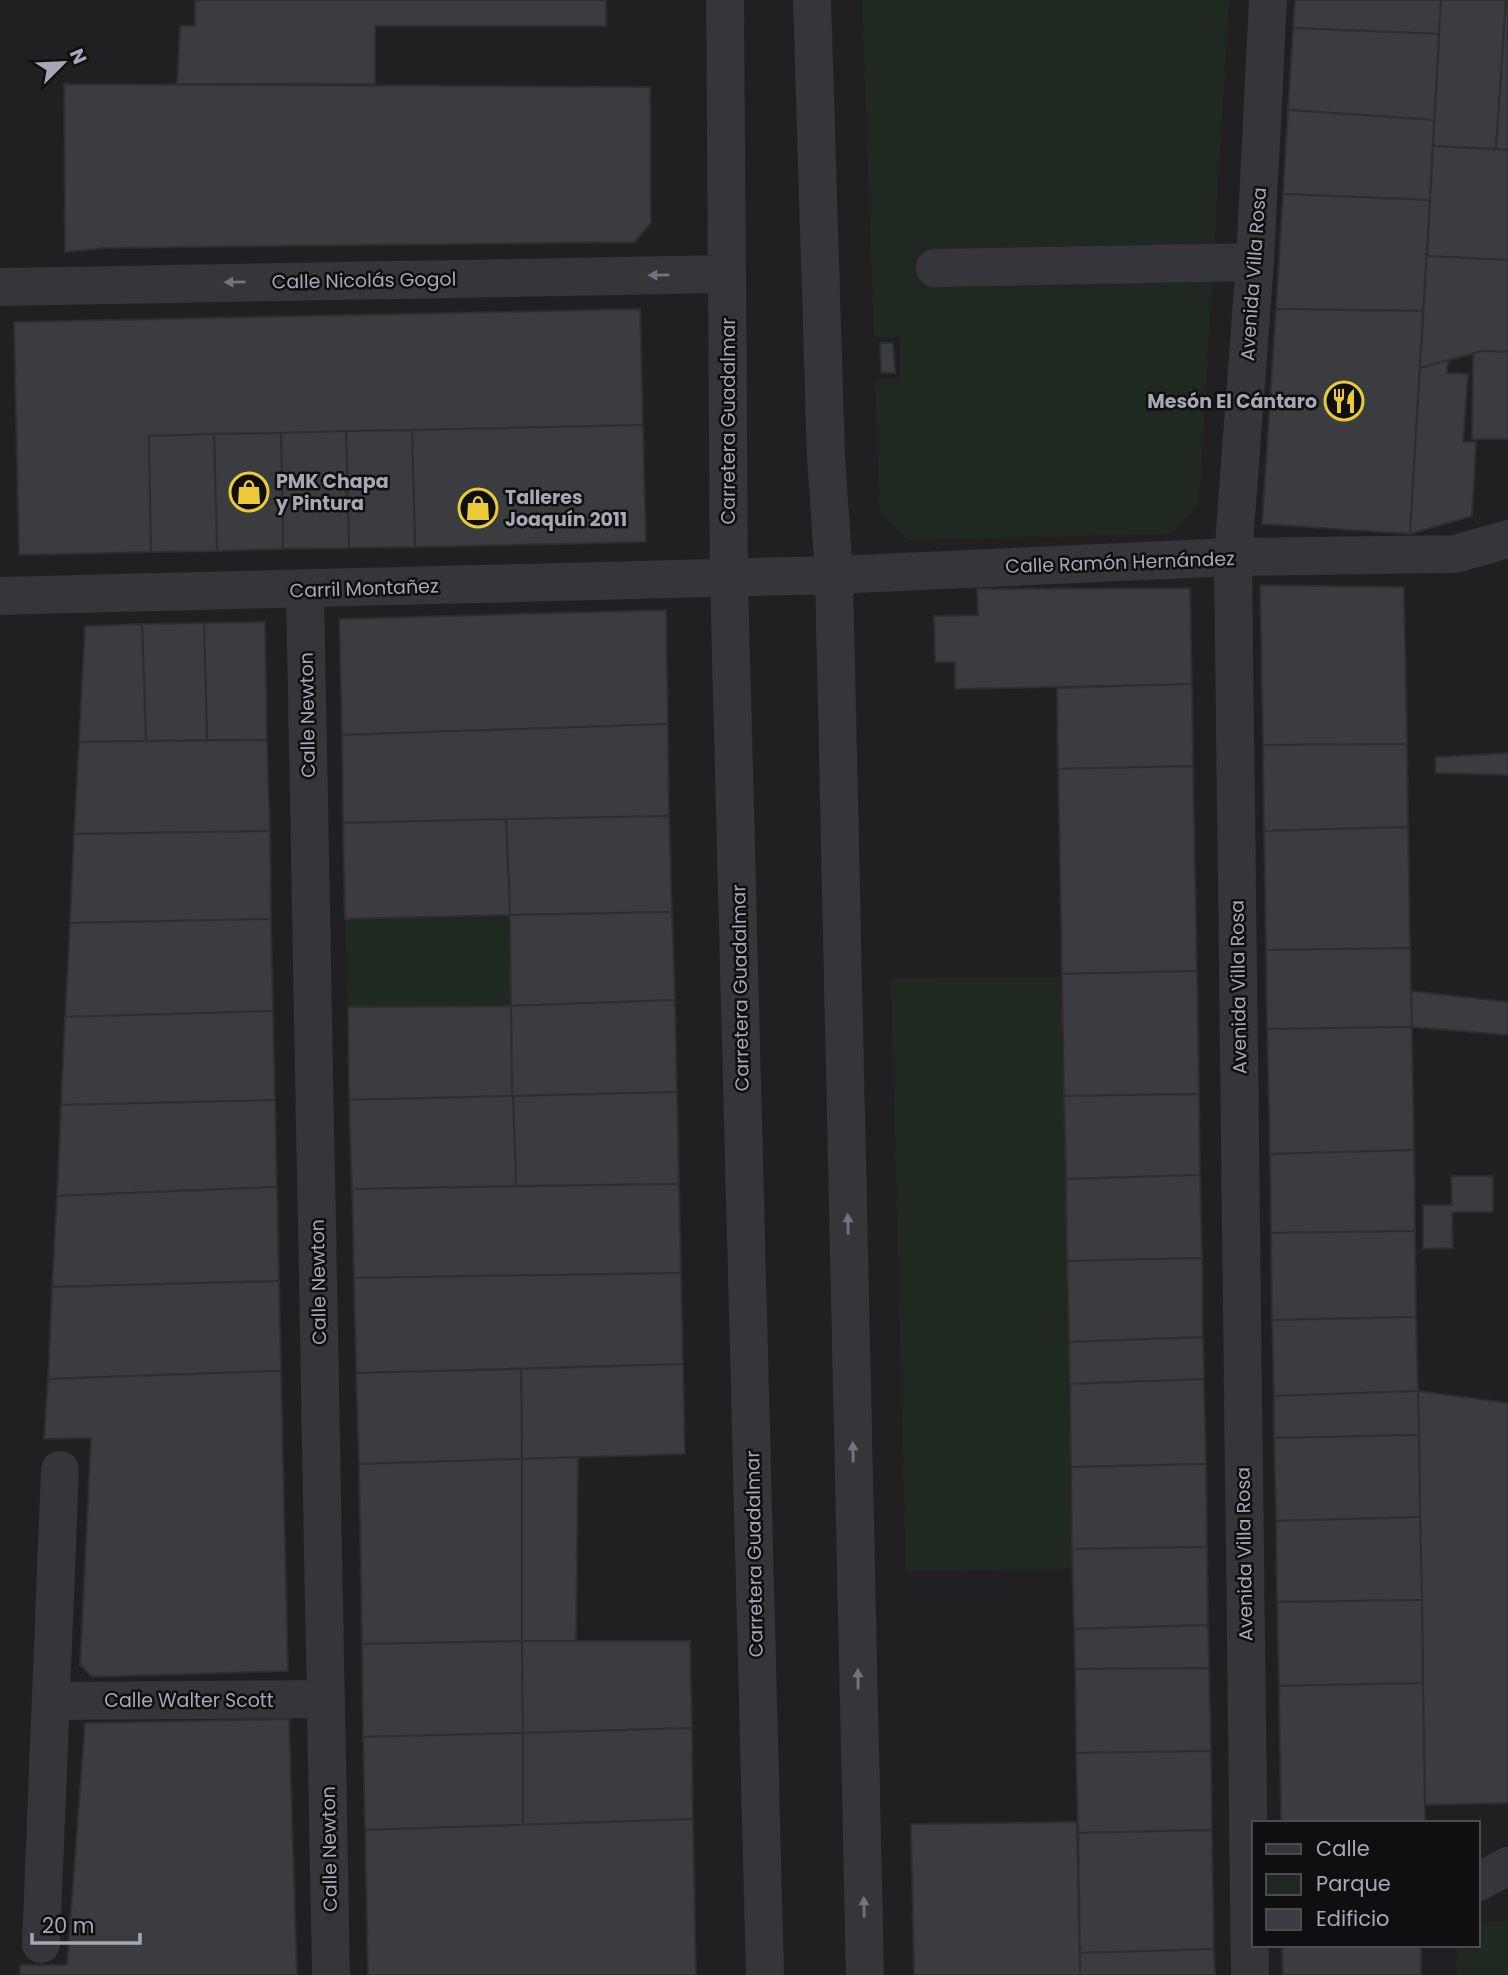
<svg xmlns="http://www.w3.org/2000/svg" width="1508" height="1975" viewBox="0 0 1508 1975" font-family="Poppins,sans-serif">
<style>
.built{fill:#202022;fill-rule:evenodd}
.green{fill:#202822}
.building{fill:#3b3c3f;stroke:#2e2e31;stroke-width:2}
.lines{fill:none;stroke-linecap:round;stroke-linejoin:round}
.minor{stroke:#35353a;stroke-width:38}
.oneway{fill:#73747e}
.labels{text-anchor:middle;stroke-width:5;stroke-linejoin:round;paint-order:stroke}
.street-label{font-size:19px;fill:#a6a8b5;stroke:#0f0f10}
.poi-label{font-size:19px;font-weight:bold;fill:#a6a8b5;stroke:#0f0f10;text-anchor:start}
</style>
<rect width="100%" height="100%" fill="#141415"/>
<path class="built" d="M0,0H1508V1975H0ZM1254,1823H1478V1945H1254Z"/>
<g class="green">
<polygon points="862,0 1229,0 1199,503 1173,534 908,540 880,513 875,379 900,378 900,338 874,337"/>
<polygon points="510,915 511,1006 348,1007 345,919"/>
<polygon points="1062,977 1073,1569 906,1571 891,978"/>
<polygon points="1508,1921 1508,1975 1457,1975 1456,1945 1478,1945 1478,1922"/>
</g>
<g class="building">
<polygon points="195,0 606,0 606,26 375,26 375,84 177,84 180,26 195,26"/>
<polygon points="1295,0 1441,0 1439,34 1293,28"/>
<polygon points="1441,0 1506,0 1496,149 1433,146"/>
<polygon points="1506,0 1508,0 1508,150 1496,149"/>
<polygon points="1293,28 1439,34 1434,120 1288,110"/>
<polygon points="64,84 650,87 651,223 635,242 106,248 65,252"/>
<polygon points="1288,110 1434,120 1430,200 1283,194"/>
<polygon points="1433,146 1508,150 1508,260 1427,256"/>
<polygon points="1283,194 1430,200 1423,311 1276,309"/>
<polygon points="1427,256 1508,260 1508,352 1483,351 1420,368"/>
<polygon points="640,309 643,425 149,436 151,552 19,555 14,322"/>
<polygon points="1276,309 1423,311 1410,534 1262,524"/>
<polygon points="880,343 893,343 895,373 881,373"/>
<polygon points="1483,351 1508,352 1508,439 1472,439 1473,353"/>
<polygon points="1448,360 1447,373 1468,374 1463,442 1476,442 1472,516 1410,534 1420,368"/>
<polygon points="643,425 646,542 415,547 412,430"/>
<polygon points="412,430 415,547 349,548 346,431"/>
<polygon points="346,431 349,548 283,549 281,433"/>
<polygon points="281,433 283,549 217,551 214,434"/>
<polygon points="214,434 217,551 151,552 149,436"/>
<polygon points="1260,585 1404,587 1407,744 1263,745"/>
<polygon points="1190,588 1192,684 955,689 955,662 935,662 934,616 978,615 977,589"/>
<polygon points="666,610 668,724 342,735 339,619"/>
<polygon points="265,622 267,740 207,740 204,623"/>
<polygon points="204,623 207,740 146,741 142,624"/>
<polygon points="142,624 146,741 79,742 85,626"/>
<polygon points="1192,684 1193,766 1058,769 1057,688"/>
<polygon points="668,724 669,816 343,823 342,735"/>
<polygon points="267,740 270,831 74,834 79,742"/>
<polygon points="1407,744 1408,827 1264,831 1263,745"/>
<polygon points="1508,753 1508,775 1435,773 1436,757"/>
<polygon points="1193,766 1197,971 1062,974 1058,769"/>
<polygon points="669,816 672,912 510,915 506,819"/>
<polygon points="506,819 510,915 345,919 343,823"/>
<polygon points="1408,827 1410,948 1266,950 1264,831"/>
<polygon points="270,831 271,919 70,923 74,834"/>
<polygon points="672,912 675,1000 511,1006 510,915"/>
<polygon points="271,919 273,1011 65,1017 70,923"/>
<polygon points="1410,948 1412,1027 1267,1029 1266,950"/>
<polygon points="1197,971 1199,1094 1064,1096 1062,974"/>
<polygon points="1411,991 1508,1002 1508,1035 1412,1027"/>
<polygon points="675,1000 677,1092 512,1096 511,1006"/>
<polygon points="511,1006 512,1096 349,1100 348,1007"/>
<polygon points="273,1011 275,1100 61,1105 65,1017"/>
<polygon points="1412,1027 1414,1150 1270,1154 1267,1029"/>
<polygon points="677,1092 679,1184 516,1186 513,1096"/>
<polygon points="1199,1094 1200,1175 1066,1179 1064,1096"/>
<polygon points="513,1096 516,1186 352,1189 349,1100"/>
<polygon points="275,1100 277,1187 57,1196 61,1105"/>
<polygon points="1414,1150 1415,1231 1271,1233 1270,1154"/>
<polygon points="1200,1175 1202,1258 1067,1261 1066,1179"/>
<polygon points="1451,1176 1493,1176 1493,1212 1452,1212 1453,1248 1423,1249 1423,1205 1452,1205"/>
<polygon points="679,1184 681,1273 354,1278 352,1189"/>
<polygon points="277,1187 279,1281 52,1287 57,1196"/>
<polygon points="1415,1231 1416,1317 1272,1320 1271,1233"/>
<polygon points="1202,1258 1203,1337 1069,1342 1067,1261"/>
<polygon points="681,1273 683,1364 356,1373 354,1278"/>
<polygon points="279,1281 281,1371 48,1379 52,1287"/>
<polygon points="1416,1317 1418,1391 1274,1396 1272,1320"/>
<polygon points="1203,1337 1204,1379 1070,1384 1069,1342"/>
<polygon points="683,1364 685,1454 522,1459 521,1369"/>
<polygon points="521,1369 522,1459 359,1464 356,1373"/>
<polygon points="281,1371 288,1671 92,1677 80,1665 91,1438 44,1439 48,1379"/>
<polygon points="1204,1379 1206,1464 1071,1467 1070,1384"/>
<polygon points="1418,1391 1508,1403 1508,1803 1425,1805"/>
<polygon points="1418,1391 1419,1435 1274,1438 1274,1396"/>
<polygon points="1419,1435 1420,1517 1276,1521 1274,1438"/>
<polygon points="578,1457 576,1641 522,1641 522,1459"/>
<polygon points="522,1459 522,1641 362,1644 359,1464"/>
<polygon points="1206,1464 1207,1547 1072,1549 1071,1467"/>
<polygon points="1420,1517 1422,1600 1277,1602 1276,1521"/>
<polygon points="1207,1547 1208,1625 1074,1629 1072,1549"/>
<polygon points="1422,1600 1423,1683 1279,1686 1277,1602"/>
<polygon points="1208,1625 1209,1668 1075,1669 1074,1629"/>
<polygon points="522,1641 523,1733 363,1737 362,1644"/>
<polygon points="522,1641 690,1641 692,1728 523,1733"/>
<polygon points="1209,1668 1211,1751 1076,1753 1075,1669"/>
<polygon points="1423,1683 1425,1823 1281,1823 1279,1686"/>
<polygon points="289,1719 297,1975 20,1975 20,1965 67,1965 85,1723"/>
<polygon points="692,1728 693,1819 523,1825 523,1733"/>
<polygon points="523,1733 523,1825 365,1830 363,1737"/>
<polygon points="1211,1751 1212,1830 1078,1833 1076,1753"/>
<polygon points="693,1819 696,1975 368,1975 365,1830"/>
<polygon points="1077,1822 1080,1975 914,1975 911,1824"/>
<polygon points="1212,1830 1214,1949 1080,1953 1078,1833"/>
<polygon points="1282,1945 1421,1945 1421,1975 1283,1975"/>
<polygon points="1214,1949 1215,1975 1080,1975 1080,1953"/>
</g>
<g class="lines">
<g class="minor">
<polyline points="725,0 729,578 765,1975"/>
<polyline points="812,0 826,457 834,575 865,1975"/>
<polyline points="935,268 1255,262"/>
<polyline points="0,287 727,274"/>
<polyline points="305,590 331,1975"/>
<polyline points="0,596 834,575 1233,557 1455,554 1508,539"/>
<polyline points="51,1701 326,1699"/>
<polyline points="1478,1882 1508,1866"/>
<polyline points="41,1944 60,1470"/>
<polyline points="1250,1975 1233,557 1255,262 1268,0"/>
</g>
</g>
<defs><path id="oneway-solid" d="M-6-.8H1V-3.2L6.5 0L1 3.2V.8H-6Z" transform="scale(1.75)"/></defs>
<g class="oneway">
<use href="#oneway-solid" transform="translate(659 275) rotate(179)"/>
<use href="#oneway-solid" transform="translate(235 282) rotate(179)"/>
<use href="#oneway-solid" transform="translate(848 1224) rotate(-91)"/>
<use href="#oneway-solid" transform="translate(853 1452) rotate(-91)"/>
<use href="#oneway-solid" transform="translate(858 1679) rotate(-91)"/>
<use href="#oneway-solid" transform="translate(864 1907) rotate(-91)"/>
</g>
<defs>
<symbol id="restaurant-ring" viewBox="-11 -11 22 22"><circle r="9.5" fill="#0f0f10" stroke="#ebca37" stroke-width="1.5"/><path d="M-5-6h1v4h1v-4h1v4h1v-4h1v5L-1.5 .5V6h-2V.5L-5-1ZM5-6V6H3V1.5H1.5Q1.5-4 5-6Z" fill="#ebca37"/></symbol>
<symbol id="shop-ring" viewBox="-11 -11 22 22"><circle r="9.5" fill="#0f0f10" stroke="#ebca37" stroke-width="1.5"/><path d="M-5-2.5h2.3a2.7 3.5 0 0 1 5.4 0H5L5.5 6h-11ZM-1.5-2.5h3a1.5 2.3 0 0 0-3 0Z" fill="#ebca37"/></symbol>
</defs>
<g fill-rule="evenodd">
<use href="#restaurant-ring" x="1322" y="379" width="44" height="44"/>
<use href="#shop-ring" x="227" y="470" width="44" height="44"/>
<use href="#shop-ring" x="456" y="486" width="44" height="44"/>
</g>
<g class="labels">
<g class="street-label">
<text transform="translate(1253 274) rotate(-86)" y="7">Avenida Villa Rosa</text>
<text transform="translate(364 280) rotate(-1)" y="7">Calle Nicolás Gogol</text>
<text transform="translate(728 421) rotate(-90)" y="7">Carretera Guadalmar</text>
<text transform="translate(1120 562) rotate(-2)" y="7">Calle Ramón Hernández</text>
<text transform="translate(364 588) rotate(-2)" y="7">Carril Montañez</text>
<text transform="translate(307 715) rotate(-91)" y="7">Calle Newton</text>
<text transform="translate(1238 987) rotate(-91)" y="7">Avenida Villa Rosa</text>
<text transform="translate(740 988) rotate(-91)" y="7">Carretera Guadalmar</text>
<text transform="translate(318 1282) rotate(-91)" y="7">Calle Newton</text>
<text transform="translate(754 1554) rotate(-91)" y="7">Carretera Guadalmar</text>
<text transform="translate(1244 1554) rotate(-91)" y="7">Avenida Villa Rosa</text>
<text x="189" y="1707">Calle Walter Scott</text>
<text transform="translate(329 1849) rotate(-91)" y="7">Calle Newton</text>
</g>
<g class="poi-label">
<text x="1317" y="408" text-anchor="end">Mesón El Cántaro</text>
<text x="276" y="488">PMK Chapa<tspan x="276" dy="22">y Pintura</tspan></text>
<text x="505" y="504">Talleres<tspan x="505" dy="22">Joaquín 2011</tspan></text>
</g>
</g>
<rect x="1252" y="1821" width="228" height="126" fill="#0f0f10" stroke="#4b4c52" stroke-width="2"/>
<rect x="1266" y="1844" width="35" height="10" fill="#35353a" stroke="#4b4c52" stroke-width="2"/>
<text x="1316" y="1856" font-size="21" fill="#a6a8b5">Calle</text>
<rect x="1266" y="1874" width="35" height="21" fill="#202822" stroke="#4b4c52" stroke-width="2"/>
<text x="1316" y="1891" font-size="21" fill="#a6a8b5">Parque</text>
<rect x="1266" y="1909" width="35" height="21" fill="#3b3c3f" stroke="#4b4c52" stroke-width="2"/>
<text x="1316" y="1926" font-size="21" fill="#a6a8b5">Edificio</text>
<g transform="translate(63 63) rotate(66)" stroke="#0f0f10" stroke-width="5" paint-order="stroke">
<path d="M0-5L12 26L0 18L-12 26Z" fill="#a6a8b5"/>
<text y="-10" font-size="19" font-weight="bold" text-anchor="middle" fill="#a6a8b5">N</text>
</g>
<path d="M32 1933v10h108v-10" fill="none" stroke="#a6a8b5" stroke-width="3.5"/>
<text x="42" y="1933" font-size="21" fill="#a6a8b5" stroke="#0f0f10" stroke-width="5" paint-order="stroke">20 m</text>
</svg>
